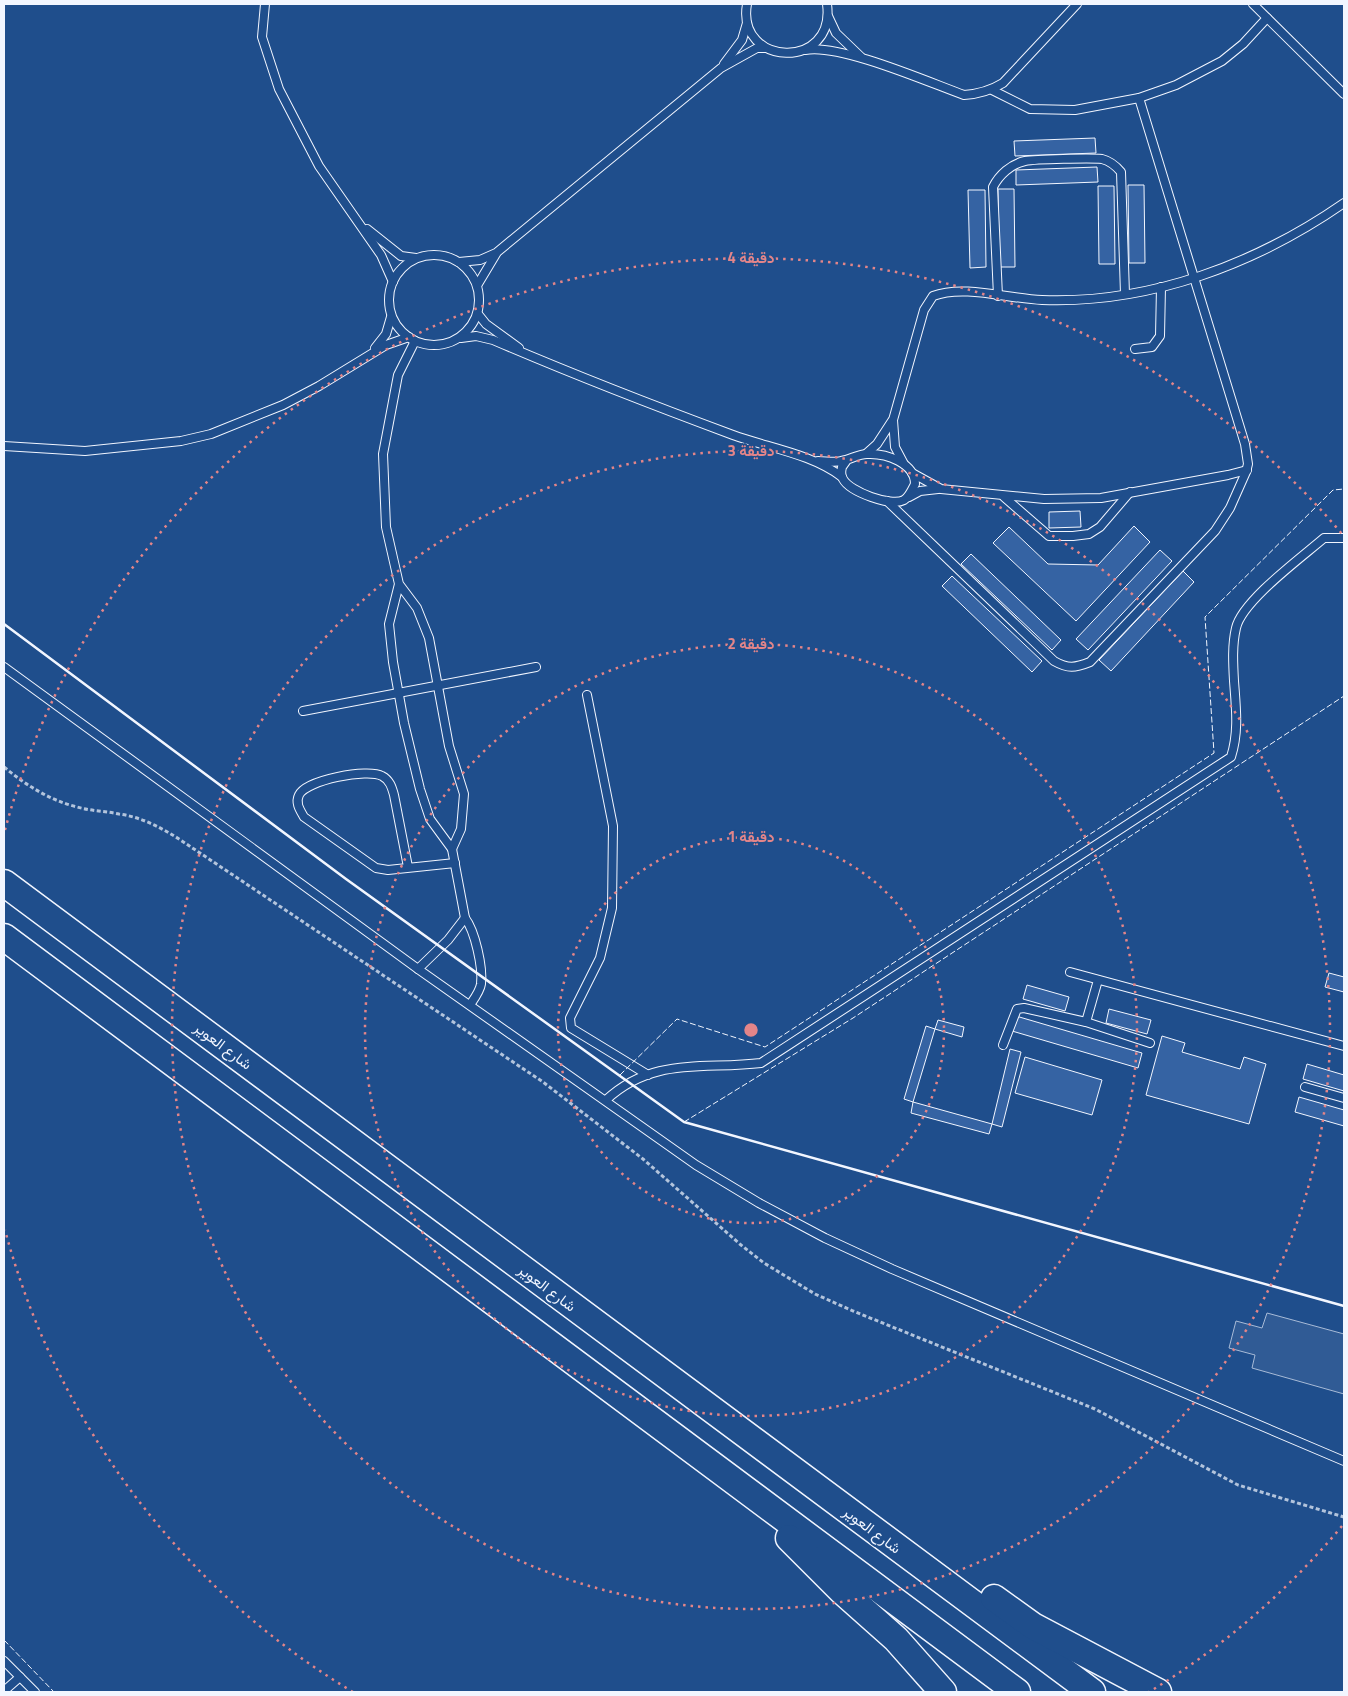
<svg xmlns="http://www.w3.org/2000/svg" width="1348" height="1696" viewBox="0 0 1348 1696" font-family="'Titillium Web',Vazirmatn,sans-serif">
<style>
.parking{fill:#305b95;stroke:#a8bbd7}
.building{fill:#3563a3;stroke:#f2f6ff}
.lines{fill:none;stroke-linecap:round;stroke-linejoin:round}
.lane-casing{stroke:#f2f6ff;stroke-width:10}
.highway-casing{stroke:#f2f6ff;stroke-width:29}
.path{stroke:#b3c4dc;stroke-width:3;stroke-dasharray:4 2.5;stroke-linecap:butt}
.lane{stroke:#1f4e8c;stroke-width:8}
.highway{stroke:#1f4e8c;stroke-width:26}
.fence{stroke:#f2f6ff;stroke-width:1;stroke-dasharray:6 2.5;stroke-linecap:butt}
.wall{stroke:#f2f6ff;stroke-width:2.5}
.ring{fill:none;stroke:#e38589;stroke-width:2.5;stroke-dasharray:2.5 5}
.labels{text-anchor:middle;stroke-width:4;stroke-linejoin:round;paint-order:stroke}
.street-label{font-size:15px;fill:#f2f6ff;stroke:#1f4e8c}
.centre{fill:#e38589;stroke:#1f4e8c;stroke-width:2.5}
.ring-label{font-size:15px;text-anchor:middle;font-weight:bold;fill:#e38589;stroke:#1f4e8c;stroke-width:4;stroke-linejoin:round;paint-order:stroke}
</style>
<rect width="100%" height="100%" fill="#1f4e8c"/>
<polygon class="parking" points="1267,1313 1344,1334 1344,1394 1252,1368 1255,1355 1229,1348 1236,1321 1262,1328"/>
<g class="building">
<polygon points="1095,138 1096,153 1015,156 1014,141"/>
<polygon points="1097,167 1098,182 1016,185 1016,170"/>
<polygon points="1128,185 1144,185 1145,263 1129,263"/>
<polygon points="1098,186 1114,186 1115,264 1099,264"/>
<polygon points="998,189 1014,189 1015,267 999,267"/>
<polygon points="968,190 985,190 986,267 970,268"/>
<polygon points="1080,511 1081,527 1049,528 1049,512"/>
<polygon points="1134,526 1150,542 1076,621 993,543 1009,527 1048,564 1098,565"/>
<polygon points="1160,550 1172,561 1088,650 1076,639"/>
<polygon points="971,554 1061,640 1052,650 961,564"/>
<polygon points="1183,571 1194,582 1111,671 1099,660"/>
<polygon points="952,576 1042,661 1032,672 942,586"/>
<polygon points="1329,973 1344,977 1344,992 1325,987"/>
<polygon points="1027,985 1069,997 1065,1011 1023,999"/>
<polygon points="1109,1009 1151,1020 1147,1034 1106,1023"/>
<polygon points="1016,1016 1142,1053 1138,1068 1012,1031"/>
<polygon points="938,1020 964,1027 962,1037 935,1029"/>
<polygon points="926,1026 935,1029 913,1102 904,1099"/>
<polygon points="1162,1036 1185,1043 1182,1052 1240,1069 1244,1057 1266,1064 1249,1124 1146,1095"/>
<polygon points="1010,1049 1021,1052 1002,1127 992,1124"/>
<polygon points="1025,1057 1102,1080 1092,1115 1015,1093"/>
<polygon points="1307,1064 1344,1075 1344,1091 1303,1079"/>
<polygon points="1299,1097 1344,1110 1344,1126 1295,1112"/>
<polygon points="913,1102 992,1124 989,1134 911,1113"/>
</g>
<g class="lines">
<defs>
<g id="lane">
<polyline points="265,4 262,37 279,89 319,166 381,255 393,282"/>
<path d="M747,4C736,67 836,71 827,4"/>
<polyline points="1253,4 1344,94"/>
<polyline points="828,16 836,33 861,57"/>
<path d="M805,50C839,43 928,82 964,95C979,94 990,91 1003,83L1077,4"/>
<polyline points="724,64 742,40 747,23"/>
<polyline points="992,90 1030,109 1075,110 1139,98 1176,85 1222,61 1243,44 1267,18"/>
<polyline points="367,229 401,256 416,258"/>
<circle cx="434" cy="300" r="45"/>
<polyline points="459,262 480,260 496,253 721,68 757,48 765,48"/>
<polyline points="478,284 496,254"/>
<path d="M998,296L993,187C999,175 1011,164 1025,161C1036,159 1091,158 1102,159C1110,161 1116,166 1121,172L1125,294"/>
<polyline points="478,314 486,324 519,348"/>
<path d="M461,338L476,336L493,340C572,374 652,405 733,435C769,448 812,454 842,477"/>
<polyline points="375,348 386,334 391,317"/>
<polyline points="1135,349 1152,347 1160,336 1161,287"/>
<polyline points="4,446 85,451 181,441 211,434 283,405 319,386 386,345 409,337"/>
<polyline points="867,453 877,444 892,421"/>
<path d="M818,461C826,461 834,463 841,461C850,460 858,454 867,454C886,453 915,463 915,484C912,490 909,497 904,500C891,507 850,492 843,479C841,476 841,471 842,467L847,460"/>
<path d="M904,464L895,447L893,420L924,310L933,296C964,284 1009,299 1042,300C1150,304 1256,264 1344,203"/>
<polyline points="912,473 941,489 1044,499 1101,498 1228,475 1247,470"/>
<polyline points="909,497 920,491 938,489"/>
<polyline points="1004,497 1049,536 1073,536 1089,534 1100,527 1130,492"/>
<path d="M887,501L1054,661C1068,669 1075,668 1090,662L1215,531L1230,508L1246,472L1248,464L1245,444L1139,98"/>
<polyline points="399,584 389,624 393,662 404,723 420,789 430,819 452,849 461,829 464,794 449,746 429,638 417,608 399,584 386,527 383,454 398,375 415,341"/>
<polyline points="4,667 418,969 696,1165 759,1203 825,1238 892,1269 1344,1461"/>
<polyline points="587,695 613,826 612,908 600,958 570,1018 571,1028 648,1075"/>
<polyline points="303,711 536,667"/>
<path d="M452,849L465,918C475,931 483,967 481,984C480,991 474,999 470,1005"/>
<path d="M408,867L394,795C392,788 390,780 382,776C368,768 306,780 299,795C295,803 300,810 304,817L376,868L388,870L455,863"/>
<polyline points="418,969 448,940 465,918"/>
<polyline points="1070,972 1344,1046"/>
<polyline points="1086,1022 1098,980"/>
<polyline points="1003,1045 1017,1009 1024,1008 1086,1022 1150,1043"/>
<polyline points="1305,1087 1344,1098"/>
<path d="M606,1100C653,1056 704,1070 761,1063L1231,757C1239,732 1236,708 1234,681C1233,663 1232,645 1236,628C1242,601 1302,557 1324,538H1344"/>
<polyline points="4,1661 35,1692"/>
<polyline points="4,1691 20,1677"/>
</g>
<g id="highway">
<polyline points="4,883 1092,1692"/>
<polyline points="4,937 1017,1692"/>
<polyline points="789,1538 842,1591 896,1639 943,1692"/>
<polyline points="994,1598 1033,1626 1158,1692"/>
</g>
</defs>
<use href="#lane" class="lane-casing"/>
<use href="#highway" class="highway-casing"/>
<path class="path" d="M4,767C26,785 49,800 77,807C91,811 105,811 119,814C141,817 160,827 179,839L543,1082L643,1159L741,1245L764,1263L815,1294L853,1311L1095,1409L1238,1485L1344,1517"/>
<use href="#lane" class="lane"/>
<use href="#highway" class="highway"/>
<g class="fence">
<polyline points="620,1075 677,1019 765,1047 1214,753 1205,617 1333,490 1344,489"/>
<polyline points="684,1122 853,1018 1344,696"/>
<polyline points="4,1640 54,1692"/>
</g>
<polyline class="wall" points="4,624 346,879 684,1122 1344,1306"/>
</g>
<g class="ring">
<circle cx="751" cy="1030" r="193"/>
<circle cx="751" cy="1030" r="386"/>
<circle cx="751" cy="1030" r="579"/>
<path d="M1342 1526A772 772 0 0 1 1149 1692M353 1692A772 772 0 0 1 5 1230M5 830A772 772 0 0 1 1342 534"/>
</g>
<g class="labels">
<g class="street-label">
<text transform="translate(223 1046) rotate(37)" y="5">شارع العوير</text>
<text transform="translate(547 1288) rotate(37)" y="5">شارع العوير</text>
<text transform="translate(872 1530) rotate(37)" y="5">شارع العوير</text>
</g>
</g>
<circle cx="751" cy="1030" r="8" class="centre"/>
<g class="ring-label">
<text x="751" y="263">4 دقيقة</text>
<text x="751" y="456">3 دقيقة</text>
<text x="751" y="649">2 دقيقة</text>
<text x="751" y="842">1 دقيقة</text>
</g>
<rect width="1348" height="1696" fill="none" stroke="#f2f6ff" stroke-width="10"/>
</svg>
